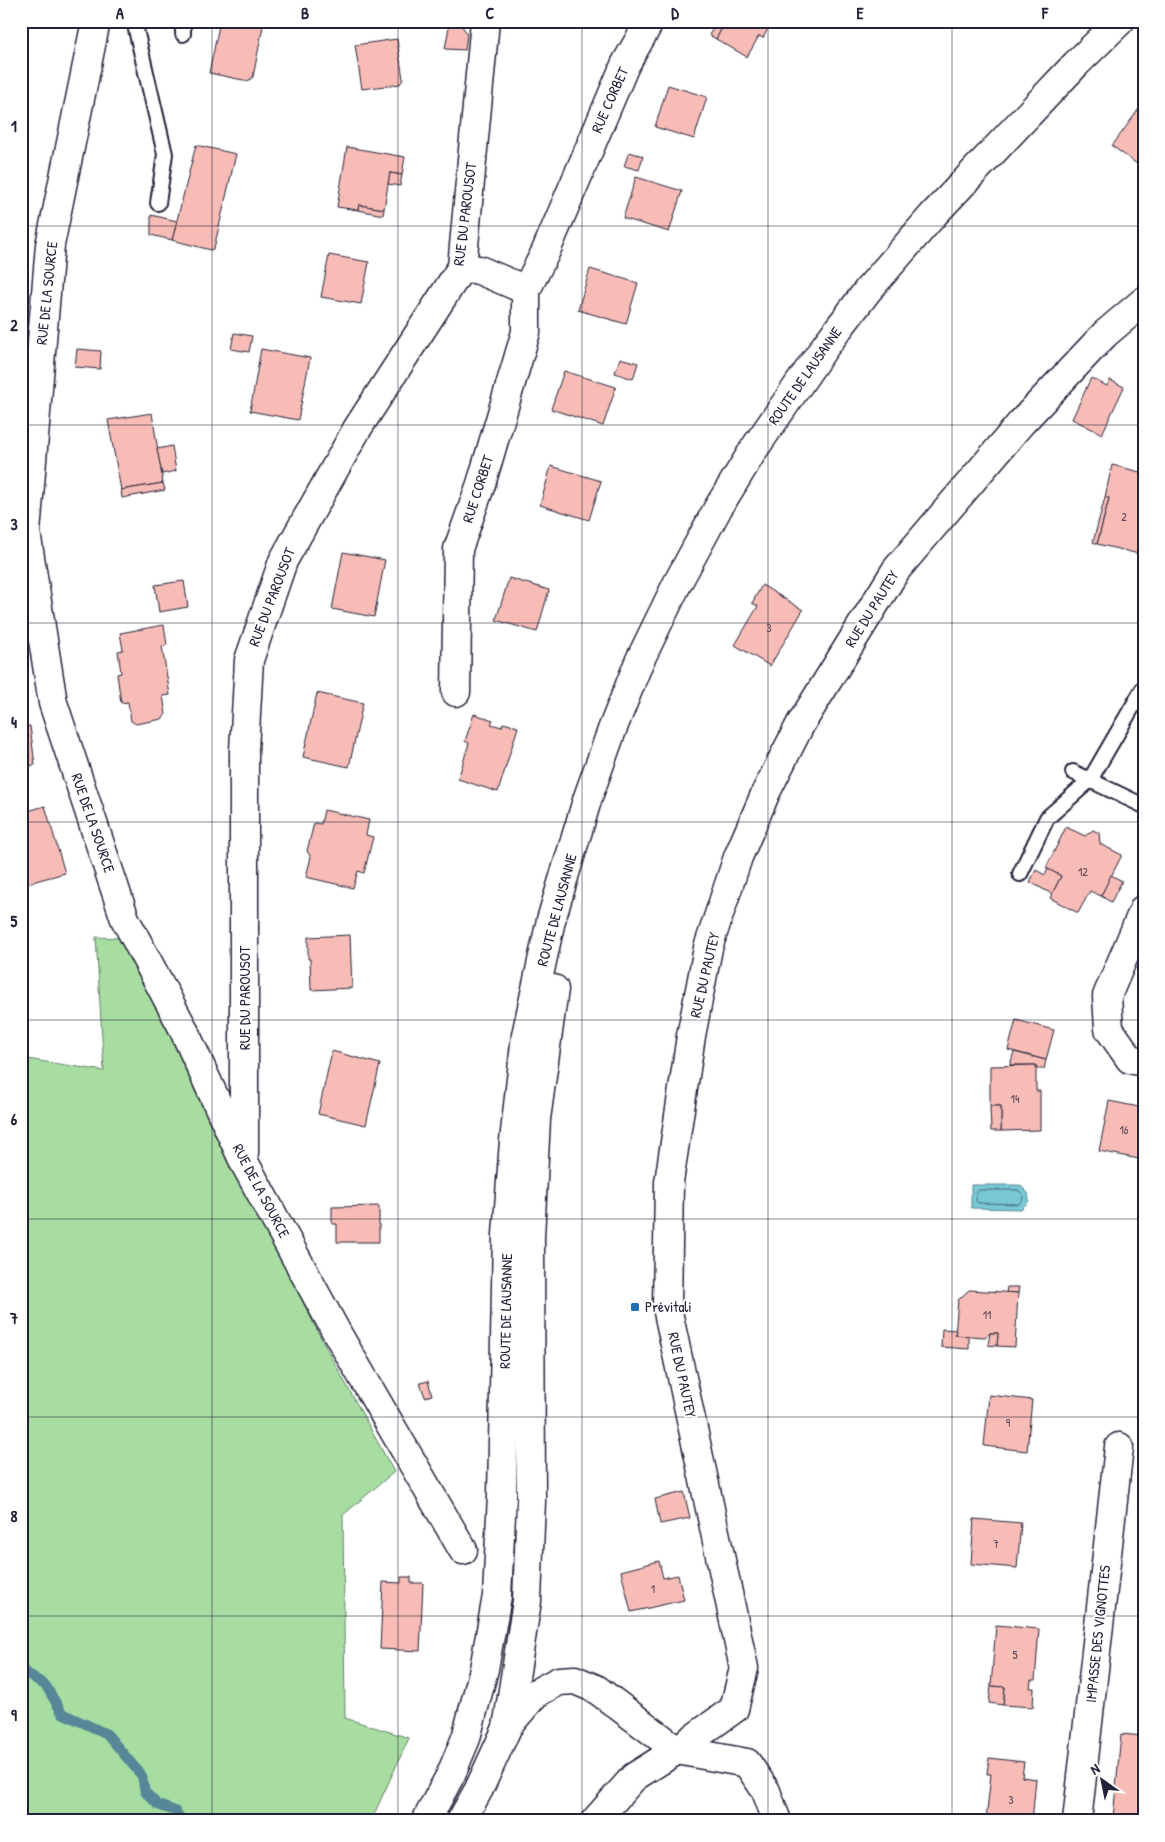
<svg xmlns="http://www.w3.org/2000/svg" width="1165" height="1842" viewBox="0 0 1165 1842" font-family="'Patrick Hand',sans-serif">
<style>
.green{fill:#a7dda0;stroke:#64806e}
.water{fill:#79c9d5;stroke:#568697}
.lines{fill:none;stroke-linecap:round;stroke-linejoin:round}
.shore{stroke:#456579;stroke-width:1}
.stream{stroke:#568697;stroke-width:10}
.building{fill:#f8bcb6;stroke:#22223b}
.lane-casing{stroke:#22223b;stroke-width:18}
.street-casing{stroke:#22223b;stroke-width:31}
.secondary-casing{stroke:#22223b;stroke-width:31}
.lane{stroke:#fff;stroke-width:14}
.street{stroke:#fff;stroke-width:28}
.secondary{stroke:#fff;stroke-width:28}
.grid{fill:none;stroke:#22223b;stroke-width:1;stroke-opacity:0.55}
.poi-dot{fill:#1f6fb2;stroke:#fff;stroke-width:2}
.labels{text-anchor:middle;stroke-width:4;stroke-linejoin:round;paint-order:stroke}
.number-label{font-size:12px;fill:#58485a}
.street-label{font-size:15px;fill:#22223b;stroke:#fff}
.poi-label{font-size:15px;fill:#22223b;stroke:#fff;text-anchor:start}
.neatline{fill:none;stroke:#22223b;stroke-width:2}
.grid-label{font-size:16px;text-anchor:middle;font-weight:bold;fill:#22223b}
</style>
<rect width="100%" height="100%" fill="#fff"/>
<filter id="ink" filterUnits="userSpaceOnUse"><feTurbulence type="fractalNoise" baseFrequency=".02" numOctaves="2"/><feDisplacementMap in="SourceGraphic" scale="10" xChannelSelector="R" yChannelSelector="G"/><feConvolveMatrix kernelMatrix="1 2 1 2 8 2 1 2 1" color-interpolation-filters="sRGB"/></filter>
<g filter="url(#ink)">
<polygon class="green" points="96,937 121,938 322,1340 394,1472 343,1515 345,1718 409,1738 371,1821 21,1821 21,1039 27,1059 104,1071"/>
<polygon class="water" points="971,1185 1020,1185 1028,1193 1029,1201 1021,1209 971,1208"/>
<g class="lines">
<polygon class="shore" points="979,1190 1018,1190 1023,1195 1023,1199 1019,1204 978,1203 976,1201 976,1193"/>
<polyline class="stream" points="21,1669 46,1686 62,1713 107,1734 142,1776 145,1792 158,1805 175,1811 183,1821"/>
</g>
<g class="building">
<polygon points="220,21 264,21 253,77 248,81 209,73"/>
<polygon points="450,21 458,21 467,33 465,50 445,49"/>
<polygon points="717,21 726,21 716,39 709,35"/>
<polygon points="726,21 772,21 763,38 759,36 747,57 716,39"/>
<polygon points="397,39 403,79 400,84 362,89 355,45"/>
<polygon points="668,85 707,97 694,139 655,127"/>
<polygon points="1144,102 1144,169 1112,146"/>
<polygon points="196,145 236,154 214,248 211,250 172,240"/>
<polygon points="347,147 405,157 402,175 390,173 384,209 359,205 358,210 337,207"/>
<polygon points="629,152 643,156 639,170 624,166"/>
<polygon points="390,173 402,175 400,186 388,184"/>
<polygon points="636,177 682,191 669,232 623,218"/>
<polygon points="359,205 384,209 383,215 358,210"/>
<polygon points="151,215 177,221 172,240 151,235"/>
<polygon points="329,255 369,262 361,304 321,297"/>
<polygon points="590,269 638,283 626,324 578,310"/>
<polygon points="234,333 252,336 249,352 231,349"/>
<polygon points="77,349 101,351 100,369 75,367"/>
<polygon points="261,349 310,358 298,420 250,411"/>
<polygon points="620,358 638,363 633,379 615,373"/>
<polygon points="564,371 616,387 603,426 551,409"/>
<polygon points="1091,378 1107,386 1110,380 1124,387 1102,434 1072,419"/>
<polygon points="152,413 163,483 121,490 108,420"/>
<polygon points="172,446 176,471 162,474 157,449"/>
<polygon points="1112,465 1144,473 1144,536 1139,554 1097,544 1109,498 1105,497"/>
<polygon points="551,466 601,481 589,520 540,505"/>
<polygon points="163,483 165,490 122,498 121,490"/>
<polygon points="1105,497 1109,498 1097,544 1093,542"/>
<polygon points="343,552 385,560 374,617 332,609"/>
<polygon points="509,578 549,590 537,632 496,620"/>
<polygon points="184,581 188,607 159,612 155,585"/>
<polygon points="762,585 803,610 770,666 735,645 758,606 752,603"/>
<polygon points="164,625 167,645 162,646 170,695 163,696 166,714 162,719 136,724 131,721 128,702 121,703 117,674 121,673 118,651 123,650 120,633"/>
<polygon points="317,693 363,703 349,767 303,757"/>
<polygon points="474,714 493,720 491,724 502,727 503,723 518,727 498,792 458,779 469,743 465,741"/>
<polygon points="30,726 35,765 21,767 21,727"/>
<polygon points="45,806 65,873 21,885 21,813"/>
<polygon points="324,810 369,820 366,835 373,837 364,873 358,871 353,888 306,877 311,857 307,851 314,823 321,824"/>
<polygon points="1066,827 1085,836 1093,830 1099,833 1100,844 1122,855 1101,896 1090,891 1078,913 1050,898 1061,876 1046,868"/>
<polygon points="1048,869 1061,876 1052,894 1030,882 1036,870 1045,875"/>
<polygon points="1111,875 1122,881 1111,902 1101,896"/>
<polygon points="350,935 352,988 311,990 310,959 308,959 308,937"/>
<polygon points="1016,1020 1054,1030 1046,1060 1008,1050"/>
<polygon points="332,1051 380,1064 366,1125 318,1114"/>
<polygon points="1014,1052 1046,1060 1044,1069 1036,1069 1036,1065 1010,1065"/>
<polygon points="1036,1065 1036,1091 1040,1091 1040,1130 1001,1131 1001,1106 990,1106 990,1066"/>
<polygon points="1109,1101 1144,1108 1144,1160 1099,1151"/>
<polygon points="990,1106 1001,1106 1001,1131 991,1131"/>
<polygon points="379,1206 379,1242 337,1242 337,1224 332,1224 332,1207"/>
<polygon points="1007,1287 1019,1287 1018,1293 1006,1293"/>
<polygon points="969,1290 1018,1293 1015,1347 997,1346 998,1333 990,1333 985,1337 955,1335 958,1300"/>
<polygon points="942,1329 956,1330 955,1335 969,1336 969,1349 941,1347"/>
<polygon points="990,1333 998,1333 997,1346 988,1345"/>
<polygon points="428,1381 432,1395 425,1397 420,1383"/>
<polygon points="989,1395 1032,1400 1027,1451 984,1446"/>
<polygon points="684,1492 690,1518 660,1524 655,1499"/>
<polygon points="974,1519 1021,1523 1017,1568 971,1564"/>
<polygon points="659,1561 663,1578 678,1575 684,1600 631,1612 621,1571"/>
<polygon points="401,1577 411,1577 411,1583 423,1583 420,1651 380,1649 383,1582 401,1583"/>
<polygon points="996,1625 1039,1629 1035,1680 1031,1680 1030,1688 1034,1688 1033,1707 1003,1705 1005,1687 991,1686"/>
<polygon points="991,1686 1005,1687 1003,1705 989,1703"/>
<polygon points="1121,1734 1144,1736 1144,1821 1113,1818"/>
<polygon points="989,1758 1024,1762 1022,1777 1036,1779 1032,1821 986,1821 991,1774 987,1774"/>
</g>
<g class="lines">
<defs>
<g id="lane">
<polyline points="134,21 165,154 158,203"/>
<polyline points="183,21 183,34"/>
<polyline points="1073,772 1144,806"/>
<polyline points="1020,874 1047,818 1090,780 1144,687"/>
</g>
<g id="street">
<polyline points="96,21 50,245 26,532 53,703 125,919 182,1026 244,1162 337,1333 463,1550"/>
<polyline points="526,290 545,253 625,65 650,21"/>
<polyline points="456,692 458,549 481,484 526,332 526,290 479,270 462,267"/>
<polyline points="1144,909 1107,996 1109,1029 1130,1059 1144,1062"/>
<polyline points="244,1153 244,750 249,660 283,561 357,429 462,267 485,21"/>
<polyline points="1077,1821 1119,1447"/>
</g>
<g id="secondary">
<polyline points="507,1727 536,1693 559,1681 575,1680 596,1689 677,1750 747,1763 766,1791 777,1821"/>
<polyline points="426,1821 451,1774 466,1738 484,1669 497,1596 502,1495 507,1234 514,1141 526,1035 551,920 588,797 612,730 639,662 678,582 718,508 754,449 826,345 868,290 934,214 1076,64 1120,21"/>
<polyline points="461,1821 479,1789 507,1728 527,1601 531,1501 530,1237 536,1119 554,989"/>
<polyline points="595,1821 634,1777 677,1750 734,1709 744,1668 667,1307 669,1182 691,1036 708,948 738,857 766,792 800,725 896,570 1021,423 1105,334 1144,301"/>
</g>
</defs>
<use href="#lane" class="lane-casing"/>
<use href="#street" class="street-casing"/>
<use href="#secondary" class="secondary-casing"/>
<use href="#lane" class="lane"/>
<use href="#street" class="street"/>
<use href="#secondary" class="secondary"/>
</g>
</g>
<path class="grid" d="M212,21V1821M398,21V1821M582,21V1821M768,21V1821M952,21V1821M21,226H1144M21,425H1144M21,623H1144M21,822H1144M21,1020H1144M21,1219H1144M21,1417H1144M21,1616H1144"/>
<rect class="poi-dot" x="630" y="1302" width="10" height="10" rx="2.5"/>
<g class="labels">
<g class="number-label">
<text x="1124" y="521">2</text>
<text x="769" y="632">3</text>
<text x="1083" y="876">12</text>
<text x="1015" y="1103">14</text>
<text x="1124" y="1134">16</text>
<text x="987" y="1319">11</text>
<text x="1008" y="1427">9</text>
<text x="996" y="1548">7</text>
<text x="653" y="1593">1</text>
<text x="1015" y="1659">5</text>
<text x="1011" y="1804">3</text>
</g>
<g class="street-label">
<text transform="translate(610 100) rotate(-66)" y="5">RUE CORBET</text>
<text transform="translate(465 214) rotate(-83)" y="5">RUE DU PAROUSOT</text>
<text transform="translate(47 293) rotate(-84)" y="5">RUE DE LA SOURCE</text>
<text transform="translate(805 376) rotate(-55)" y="5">ROUTE DE LAUSANNE</text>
<text transform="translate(478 489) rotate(-72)" y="5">RUE CORBET</text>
<text transform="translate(272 597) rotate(-69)" y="5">RUE DU PAROUSOT</text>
<text transform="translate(872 609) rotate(-58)" y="5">RUE DU PAUTEY</text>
<text transform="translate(93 823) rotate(71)" y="5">RUE DE LA SOURCE</text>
<text transform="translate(557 910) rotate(-75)" y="5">ROUTE DE LAUSANNE</text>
<text transform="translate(705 975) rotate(-77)" y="5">RUE DU PAUTEY</text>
<text transform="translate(245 998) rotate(-90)" y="5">RUE DU PAROUSOT</text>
<text transform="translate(261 1191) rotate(62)" y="5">RUE DE LA SOURCE</text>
<text transform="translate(506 1311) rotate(-89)" y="5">ROUTE DE LAUSANNE</text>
<text transform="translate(682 1375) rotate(78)" y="5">RUE DU PAUTEY</text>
<text transform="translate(1098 1634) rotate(-84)" y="5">IMPASSE DES VIGNOTTES</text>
</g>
<g class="poi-label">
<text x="645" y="1312">Prévitali</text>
</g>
</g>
<rect width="1165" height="1842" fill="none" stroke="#fff" stroke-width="55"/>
<g transform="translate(1102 1780) rotate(327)" stroke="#ffffff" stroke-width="4" paint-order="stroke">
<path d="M0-4L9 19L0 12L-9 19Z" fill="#22223b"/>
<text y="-8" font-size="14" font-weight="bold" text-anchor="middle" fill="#22223b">N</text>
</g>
<rect x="28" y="28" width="1110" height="1786" class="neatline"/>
<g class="grid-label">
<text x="120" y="19">A</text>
<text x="305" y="19">B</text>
<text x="490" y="19">C</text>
<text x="675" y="19">D</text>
<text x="860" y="19">E</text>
<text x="1045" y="19">F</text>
<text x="14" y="132">1</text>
<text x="14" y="331">2</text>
<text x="14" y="530">3</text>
<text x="14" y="728">4</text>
<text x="14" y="927">5</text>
<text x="14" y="1125">6</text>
<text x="14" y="1324">7</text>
<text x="14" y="1522">8</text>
<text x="14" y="1721">9</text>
</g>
</svg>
